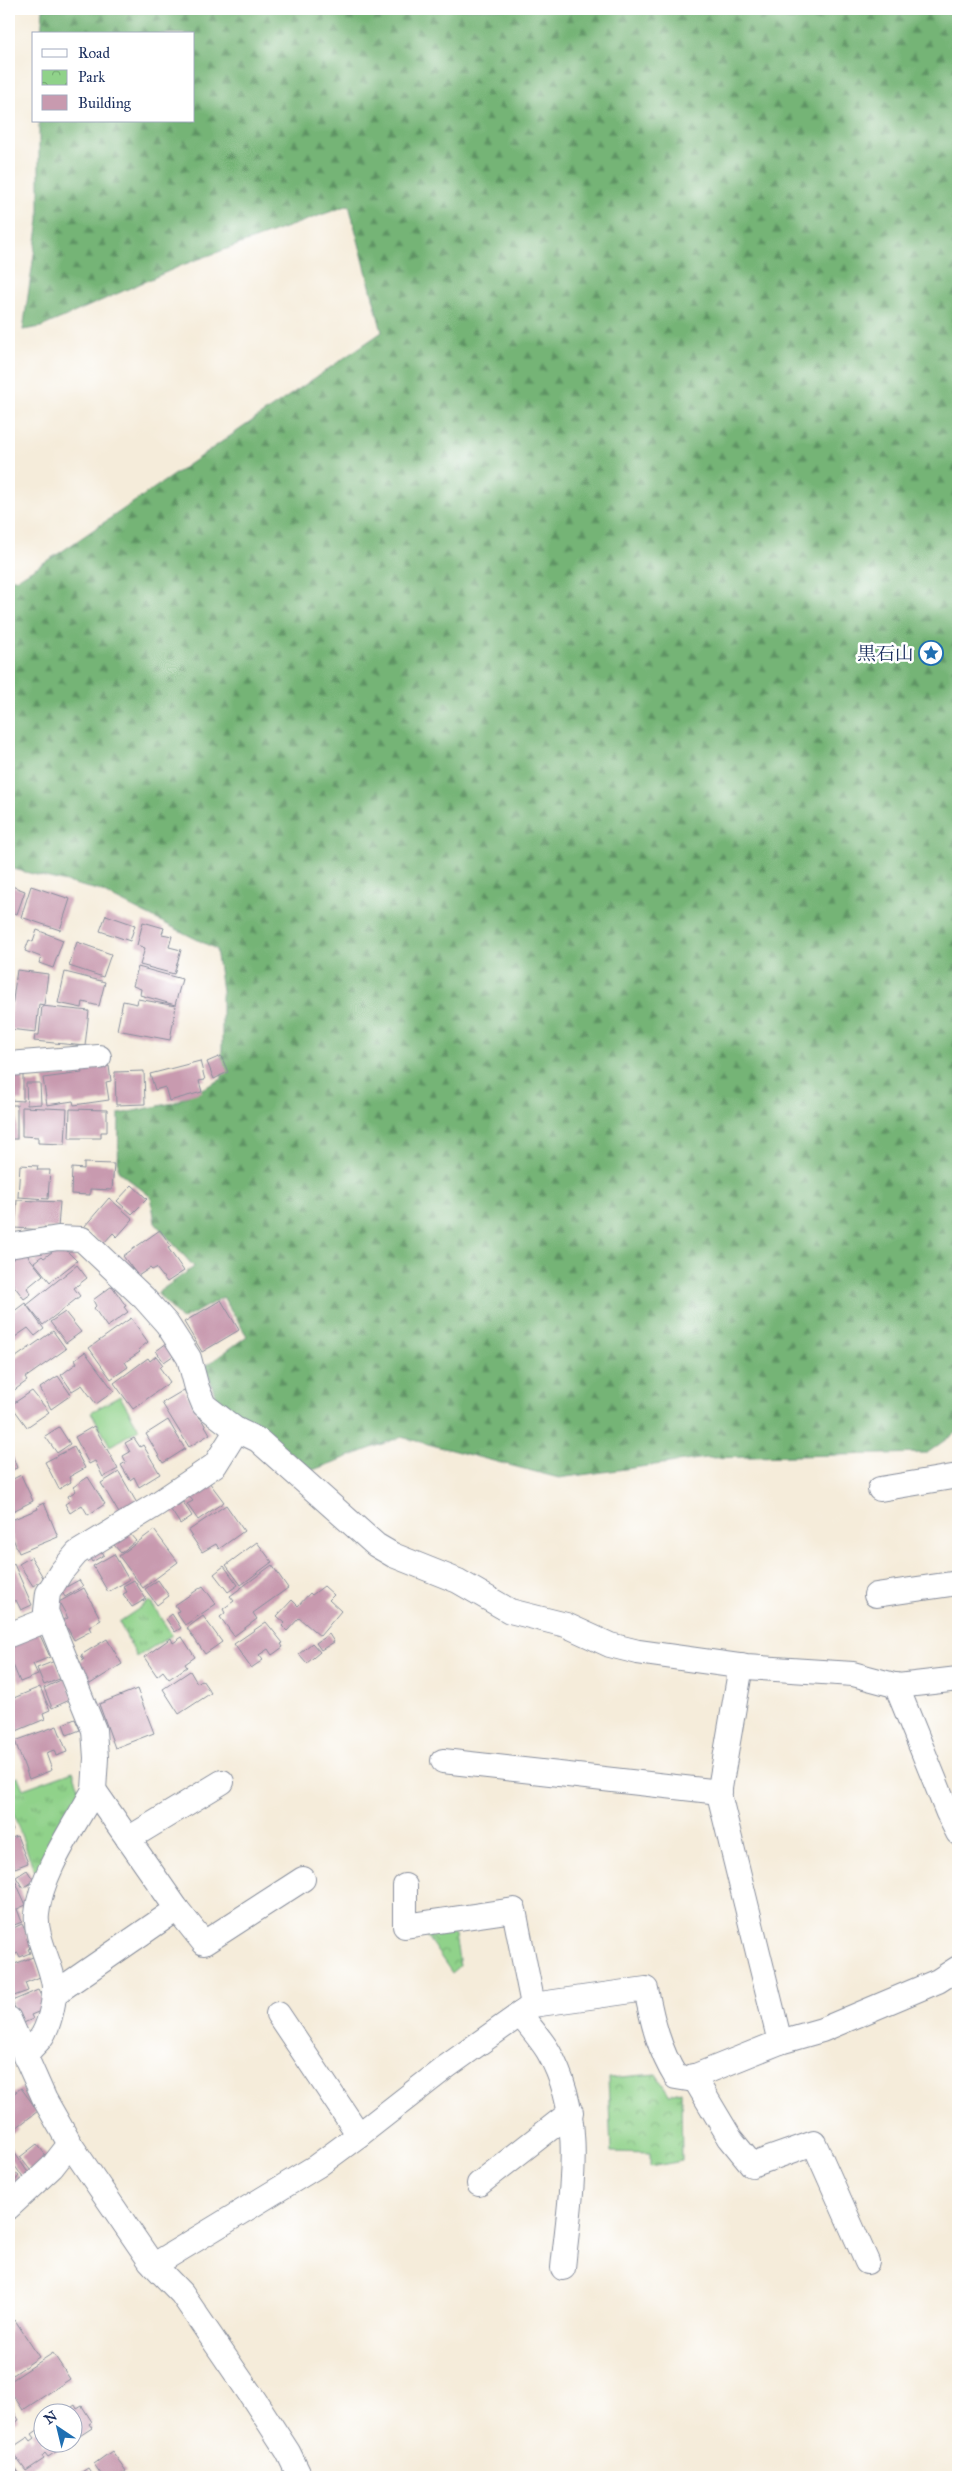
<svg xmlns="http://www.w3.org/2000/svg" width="967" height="2486" viewBox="0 0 967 2486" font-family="'IM FELL Great Primer','Noto Serif JP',serif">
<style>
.grass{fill:url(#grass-tufts);stroke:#568074}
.forest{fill:url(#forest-firs);stroke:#48726a}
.park{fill:url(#park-crowns);stroke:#568074}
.garden{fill:#90d28a;stroke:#568074}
.building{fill:#c89aaf}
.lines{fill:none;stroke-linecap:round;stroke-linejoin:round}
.street-casing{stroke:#888e9c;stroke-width:26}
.street{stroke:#fff;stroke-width:24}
.labels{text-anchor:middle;stroke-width:5;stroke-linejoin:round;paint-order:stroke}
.poi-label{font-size:19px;fill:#1b2f5e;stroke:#fff;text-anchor:end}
</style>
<defs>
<pattern id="grass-tufts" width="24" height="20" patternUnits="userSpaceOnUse" patternTransform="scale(1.25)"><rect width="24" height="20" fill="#90d28a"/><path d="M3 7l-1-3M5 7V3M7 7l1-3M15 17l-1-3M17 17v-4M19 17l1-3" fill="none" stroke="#75ab74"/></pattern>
<pattern id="forest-firs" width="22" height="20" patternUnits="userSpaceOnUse" patternTransform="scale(1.25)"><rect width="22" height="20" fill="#74b476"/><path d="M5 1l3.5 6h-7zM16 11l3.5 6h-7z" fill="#5e9364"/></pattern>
<pattern id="park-crowns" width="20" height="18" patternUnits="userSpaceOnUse" patternTransform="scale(1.25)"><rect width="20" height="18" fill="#90d28a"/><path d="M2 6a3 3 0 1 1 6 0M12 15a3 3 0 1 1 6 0" fill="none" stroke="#75ab74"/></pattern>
</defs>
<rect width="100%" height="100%" fill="#fff"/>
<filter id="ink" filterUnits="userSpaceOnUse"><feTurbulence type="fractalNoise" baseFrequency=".02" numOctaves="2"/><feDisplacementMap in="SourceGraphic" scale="10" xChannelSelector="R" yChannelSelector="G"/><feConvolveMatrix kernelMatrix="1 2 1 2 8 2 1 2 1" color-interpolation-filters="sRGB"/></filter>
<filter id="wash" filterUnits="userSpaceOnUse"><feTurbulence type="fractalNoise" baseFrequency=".0096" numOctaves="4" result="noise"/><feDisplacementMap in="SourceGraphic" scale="20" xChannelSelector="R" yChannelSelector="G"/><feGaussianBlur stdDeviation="1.12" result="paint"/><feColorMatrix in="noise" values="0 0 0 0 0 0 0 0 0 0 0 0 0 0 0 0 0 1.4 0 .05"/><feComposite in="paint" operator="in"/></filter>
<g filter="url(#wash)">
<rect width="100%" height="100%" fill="#f5ecda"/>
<g class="grass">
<polygon points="150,1601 172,1635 137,1657 119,1622"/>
<polygon points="73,1771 81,1793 41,1873 34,1870 9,1802 9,1780 18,1777 23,1789"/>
</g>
<polygon class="forest" points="43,9 958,9 958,1431 927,1453 706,1458 559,1478 401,1437 313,1470 255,1427 238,1419 217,1401 206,1366 247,1336 223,1297 182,1320 157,1293 194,1267 155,1223 151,1197 118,1171 119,1114 173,1103 222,1079 222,991 216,949 98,890 9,868 9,579 17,579 58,554 382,332 349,205 185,264 41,327 23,330 39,220 39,121 194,121 194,34 41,34"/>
<g class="park">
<polygon points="450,1930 455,1935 460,1966 452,1973 425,1934"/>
<polygon points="656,2074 669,2094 681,2091 682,2161 650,2167 650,2153 611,2152 608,2078"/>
</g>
<polygon class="garden" points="120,1396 139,1429 110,1446 91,1412"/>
<g id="blocks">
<g class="building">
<polygon points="9,885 25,891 17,914 9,912"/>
<polygon points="31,886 70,899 60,930 21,917"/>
<polygon points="106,915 135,925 130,941 100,931"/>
<polygon points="143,922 164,928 162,934 172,936 169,947 181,950 174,974 140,965 145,948 137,945"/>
<polygon points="37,930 63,940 53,968 39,963 41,957 25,951 29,940 33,942"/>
<polygon points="77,942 111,954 103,977 69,966"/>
<polygon points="138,967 182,979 175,1005 140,995 141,989 133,986"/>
<polygon points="17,970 48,974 44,1005 39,1004 36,1032 9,1029"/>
<polygon points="65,972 105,982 99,1006 83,1002 82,1008 58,1003"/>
<polygon points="138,999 176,1006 170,1040 117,1030 123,1001 137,1004"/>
<polygon points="42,1006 89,1011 85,1046 34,1041 35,1035 39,1035"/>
<polygon points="221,1056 228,1072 214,1079 207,1062"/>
<polygon points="200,1061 205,1080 199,1081 202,1092 169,1101 165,1087 155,1090 150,1074"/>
<polygon points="109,1066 111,1081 106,1082 109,1100 74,1105 73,1101 47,1105 43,1078 82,1073 81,1070"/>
<polygon points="144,1071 145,1104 116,1105 115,1072"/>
<polygon points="9,1072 23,1073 23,1101 9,1100"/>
<polygon points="26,1083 40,1083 41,1104 27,1105"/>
<rect x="9" y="1105" width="8" height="34"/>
<polygon points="22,1107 67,1109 65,1144 38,1143 38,1137 22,1136"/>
<polygon points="70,1109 107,1110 107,1132 101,1132 101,1138 69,1138"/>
<polygon points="84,1163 114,1164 112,1190 90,1189 90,1195 71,1194 72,1168 84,1169"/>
<polygon points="20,1165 38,1166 37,1170 50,1170 48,1199 18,1197"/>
<polygon points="132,1185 147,1199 132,1214 117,1201"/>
<polygon points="109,1198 133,1219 117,1237 113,1233 103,1244 84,1227"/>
<polygon points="17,1200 60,1202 58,1228 44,1227 44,1230 15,1228"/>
<polygon points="9,1201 12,1201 10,1239 9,1239"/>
<polygon points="160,1230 171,1246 168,1248 184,1271 167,1282 156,1268 152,1270 150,1268 138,1276 123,1256"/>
<polygon points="61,1245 77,1261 50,1282 34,1262 42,1256 44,1258"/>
<polygon points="24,1251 43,1275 27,1288 31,1294 24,1299 9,1279 9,1262"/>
<polygon points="77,1265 87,1278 74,1288 80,1296 43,1325 27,1305"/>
<polygon points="112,1286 126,1306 124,1307 128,1312 107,1327 94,1308 96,1306 93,1300"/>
<polygon points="221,1300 239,1330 202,1352 184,1322"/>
<polygon points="25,1303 44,1329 35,1336 28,1328 15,1337 9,1328 9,1315"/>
<polygon points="65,1312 81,1332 66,1343 50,1322"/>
<polygon points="131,1318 148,1342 138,1350 140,1352 125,1362 128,1367 111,1379 89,1348"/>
<polygon points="53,1331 66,1349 25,1378 27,1381 9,1394 9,1362"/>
<polygon points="167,1343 177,1353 164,1362 156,1351"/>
<polygon points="85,1352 114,1391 96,1404 82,1385 72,1391 61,1375 77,1363 75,1359"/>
<polygon points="156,1356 163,1365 160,1368 170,1382 133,1409 114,1383 148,1358 150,1361"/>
<polygon points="58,1376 71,1395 51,1409 40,1388"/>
<polygon points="184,1390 210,1434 189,1447 162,1403"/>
<polygon points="32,1391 49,1412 27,1427 11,1405"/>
<polygon points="168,1420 185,1449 163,1463 146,1434"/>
<polygon points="94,1426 118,1469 103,1477 95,1461 89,1464 75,1437"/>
<polygon points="59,1427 70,1444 57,1453 45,1436"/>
<polygon points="134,1438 140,1447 143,1445 160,1474 139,1487 134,1477 130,1480 121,1465 126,1462 123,1456 130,1452 125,1443"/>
<polygon points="9,1446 17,1468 9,1471"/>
<polygon points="74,1447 85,1468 69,1477 71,1482 59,1489 45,1462"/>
<polygon points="119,1472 138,1505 120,1515 101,1483"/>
<polygon points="21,1475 33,1501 9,1513 9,1481"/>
<polygon points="88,1477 105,1504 88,1515 82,1505 70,1513 65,1504 70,1501 68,1496 76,1491 73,1487"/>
<polygon points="209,1482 224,1502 198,1520 187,1504 193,1501 189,1496"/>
<polygon points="183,1502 192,1516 180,1524 171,1510"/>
<polygon points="44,1503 58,1537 19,1553 9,1529 9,1521 38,1509 37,1506"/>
<polygon points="226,1505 244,1531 219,1549 216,1544 202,1552 188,1531"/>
<polygon points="154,1530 178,1562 143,1588 119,1556"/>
<polygon points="129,1533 136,1541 121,1553 114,1545"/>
<polygon points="257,1542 272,1562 241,1585 226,1565"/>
<polygon points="100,1547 104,1555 92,1562 88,1555"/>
<polygon points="114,1554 129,1580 108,1592 93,1566"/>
<polygon points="31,1557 44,1579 33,1586 19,1564"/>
<polygon points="14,1564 32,1605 21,1610 16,1600 9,1604 9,1566"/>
<polygon points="272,1565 288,1588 253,1613 257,1619 234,1636 220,1617 225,1613 223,1609 234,1601 230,1596"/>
<polygon points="224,1566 238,1585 228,1592 214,1574"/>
<polygon points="79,1580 83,1586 65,1597 61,1590"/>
<polygon points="134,1580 146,1599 132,1607 123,1594 127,1592 123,1586"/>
<polygon points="158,1580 169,1596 157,1605 145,1589"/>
<polygon points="203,1586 216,1604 185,1625 176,1612 179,1611 175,1605"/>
<polygon points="324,1586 334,1595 329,1600 341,1611 320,1636 299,1618 287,1631 282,1626 285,1623 277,1616 292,1600 298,1606 310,1593 312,1595"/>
<polygon points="84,1588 101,1620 89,1627 91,1631 74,1640 63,1620 68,1618 59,1602"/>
<polygon points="172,1614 181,1628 175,1632 166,1619"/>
<polygon points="203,1616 222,1642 205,1654 187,1628"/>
<polygon points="266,1622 283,1643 281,1644 283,1647 272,1655 268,1649 259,1655 263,1660 251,1668 234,1644"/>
<polygon points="38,1631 50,1657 33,1664 38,1675 20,1682 9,1655 9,1644"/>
<polygon points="329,1634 334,1642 321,1650 316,1643"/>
<polygon points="182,1637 195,1657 185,1664 187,1667 169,1679 163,1671 157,1676 144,1657 171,1638 173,1643"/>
<polygon points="107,1639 122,1664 90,1684 77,1664 84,1660 81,1655"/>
<polygon points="312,1643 320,1652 307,1663 299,1654"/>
<polygon points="55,1661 62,1678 44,1685 37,1668"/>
<polygon points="190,1671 197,1683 202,1680 211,1693 179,1714 163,1689"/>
<polygon points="65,1678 74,1698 52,1708 44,1688"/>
<polygon points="40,1687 50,1710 43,1713 45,1719 14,1732 9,1721 9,1700"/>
<polygon points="137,1689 154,1733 115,1748 99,1704"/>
<polygon points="75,1719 80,1730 67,1735 63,1724"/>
<polygon points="57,1726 67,1752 56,1756 54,1750 46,1753 52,1770 29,1779 15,1741"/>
<polygon points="9,1820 13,1830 9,1832"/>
<polygon points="17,1836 28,1863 15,1868 14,1865 9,1867 9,1839"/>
<polygon points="27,1870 34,1881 23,1888 16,1877"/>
<polygon points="14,1878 26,1905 17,1909 22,1922 9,1927 9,1880"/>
<polygon points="22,1924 33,1947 28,1949 30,1953 20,1957 18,1953 9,1957 9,1930"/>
<polygon points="33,1957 40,1977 25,1983 28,1991 11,1997 9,1971 14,1970 12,1965"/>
<polygon points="38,1990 44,2002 40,2004 43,2010 31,2015 33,2019 21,2024 12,2001"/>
<polygon points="21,2088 38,2111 16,2128 18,2130 9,2136 9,2097"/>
<polygon points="37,2144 48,2158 31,2171 20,2157"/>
<polygon points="10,2146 29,2174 23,2178 9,2157"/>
<polygon points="9,2168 19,2176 9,2188"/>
<polygon points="15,2320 39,2357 13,2375 9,2369 9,2324"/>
<polygon points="53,2353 70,2379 23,2410 9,2389 9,2382"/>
<polygon points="9,2404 19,2420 9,2427"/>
<polygon points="75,2405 77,2409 82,2406 92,2422 89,2424 92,2428 72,2441 72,2414 62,2414"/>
<polygon points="42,2427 42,2444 68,2444 48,2457 45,2453 42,2456 44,2459 26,2471 10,2449 28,2437 31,2441 35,2438 32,2434"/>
<polygon points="112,2451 126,2471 118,2477 103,2477 94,2464"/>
<polygon points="9,2458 21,2476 20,2477 9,2477"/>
<polygon points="88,2468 94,2477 74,2477"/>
</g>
</g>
</g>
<g filter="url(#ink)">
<use href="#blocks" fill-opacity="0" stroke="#888e9c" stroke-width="1"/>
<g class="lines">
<defs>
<g id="street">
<polyline points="9,1064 99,1057"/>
<polyline points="9,1246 58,1238 82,1239 144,1298 167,1324 189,1358 197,1388 204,1405 235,1429 258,1440 376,1545 393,1555 458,1581 510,1611 566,1625 610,1645 638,1652 746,1667 853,1674 898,1686 958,1679"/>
<polyline points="880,1489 958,1476"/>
<polyline points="876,1595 958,1583"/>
<polyline points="9,1635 49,1619"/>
<polyline points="741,1666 719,1794 780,2042"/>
<polyline points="896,1685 948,1813 958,1833"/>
<polyline points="443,1761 720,1792"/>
<polyline points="128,1839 222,1782"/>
<polyline points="405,1886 405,1926 514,1910 533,2005"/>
<polyline points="177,1909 204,1943 303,1879"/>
<polyline points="54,1994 177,1909 94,1790"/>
<path d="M520,2014C529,2026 540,2038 548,2051C587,2118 570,2195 563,2268"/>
<polyline points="9,2019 45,2100 70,2144 150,2261 182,2294 255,2401 288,2452 300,2477"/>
<path d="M25,2057C29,2049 34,2046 40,2039C48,2029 54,2005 54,1992C56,1971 34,1939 37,1914C41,1872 74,1827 94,1790L96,1758L94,1730L49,1619L46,1611L48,1593L61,1572L77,1553L157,1504L215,1465L237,1430"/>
<polyline points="693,2076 730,2138 752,2165 814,2143 867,2262"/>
<path d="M359,2135L446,2067L533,2005L646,1989C652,2020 659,2050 676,2077L688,2079L780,2042L822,2030L938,1981L958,1968"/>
<polyline points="479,2184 571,2112"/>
<polyline points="9,2207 52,2167 70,2144"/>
<polyline points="154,2265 317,2166 359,2135 278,2014"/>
</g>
</defs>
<use href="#street" class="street-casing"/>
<use href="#street" class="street"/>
</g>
</g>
<defs>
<symbol id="sight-ring" viewBox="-11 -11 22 22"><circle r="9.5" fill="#fff" stroke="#1f6fb2" stroke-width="1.5"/><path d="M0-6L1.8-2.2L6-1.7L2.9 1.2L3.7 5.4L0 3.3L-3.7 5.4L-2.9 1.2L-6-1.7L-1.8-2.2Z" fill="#1f6fb2"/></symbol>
</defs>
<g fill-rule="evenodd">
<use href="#sight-ring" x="917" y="639" width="28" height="28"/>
</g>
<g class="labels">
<g class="poi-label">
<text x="914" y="660">黒石山</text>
</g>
</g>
<rect width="967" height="2486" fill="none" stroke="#fff" stroke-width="30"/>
<rect x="32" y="32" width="162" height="90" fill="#ffffff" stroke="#a4acbf"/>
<rect x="42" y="49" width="25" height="8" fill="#ffffff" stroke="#a4acbf"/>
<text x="78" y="58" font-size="15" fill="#1b2f5e">Road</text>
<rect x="42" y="70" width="25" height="15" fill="url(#park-crowns)" stroke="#a4acbf"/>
<text x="78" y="82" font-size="15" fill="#1b2f5e">Park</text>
<rect x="42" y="95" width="25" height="15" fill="#c89aaf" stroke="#a4acbf"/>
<text x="78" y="108" font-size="15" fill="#1b2f5e">Building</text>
<g transform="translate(58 2428) rotate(325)"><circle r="24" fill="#ffffff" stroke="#a4acbf"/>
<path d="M0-4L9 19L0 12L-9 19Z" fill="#1f6fb2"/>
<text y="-8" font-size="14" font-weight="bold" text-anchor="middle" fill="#1b2f5e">N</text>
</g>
</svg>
